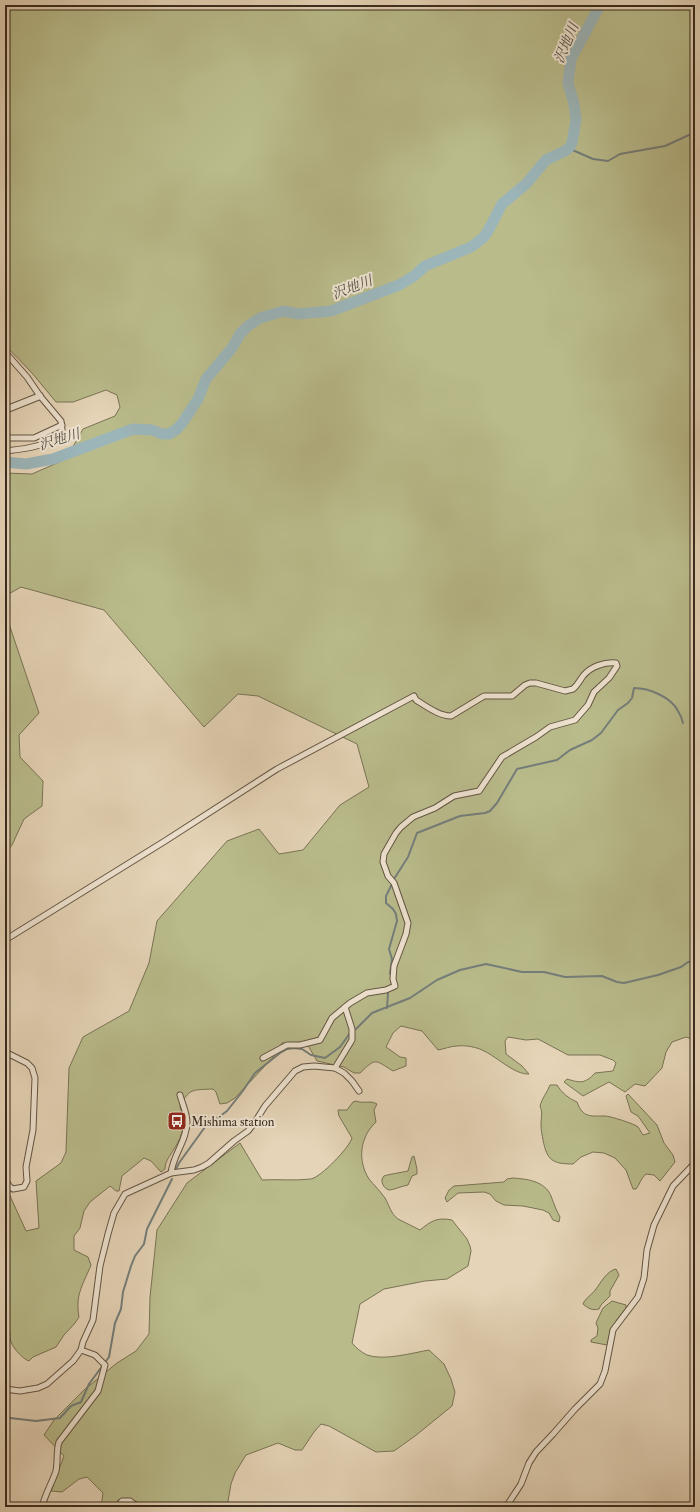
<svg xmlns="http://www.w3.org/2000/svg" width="700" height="1512" viewBox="0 0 700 1512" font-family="'IM FELL Double Pica','Noto Serif JP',serif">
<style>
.green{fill:#b9bb8b;stroke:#797354}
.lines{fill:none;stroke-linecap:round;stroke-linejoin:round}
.stream{stroke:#747e7b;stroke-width:2}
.river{stroke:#9bb5b9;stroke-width:11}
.minor-casing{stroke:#645544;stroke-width:7}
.tertiary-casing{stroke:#645544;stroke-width:8}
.minor{stroke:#eee3d0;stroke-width:5}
.tertiary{stroke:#eee3d0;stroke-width:6}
.labels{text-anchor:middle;stroke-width:4;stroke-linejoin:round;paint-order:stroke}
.poi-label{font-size:13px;fill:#392b1e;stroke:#eee3d0;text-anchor:start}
.water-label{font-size:14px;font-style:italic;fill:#524e45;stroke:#eee3d0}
</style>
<rect width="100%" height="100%" fill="#e5d4b7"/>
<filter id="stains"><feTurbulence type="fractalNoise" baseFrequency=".005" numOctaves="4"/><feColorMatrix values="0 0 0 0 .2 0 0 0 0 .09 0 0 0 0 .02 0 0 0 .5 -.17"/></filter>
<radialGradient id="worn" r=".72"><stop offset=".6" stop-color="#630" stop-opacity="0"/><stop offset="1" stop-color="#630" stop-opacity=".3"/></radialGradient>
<g class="green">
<path d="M5,5H695V1046L692,1039L686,1037L672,1042L666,1052L662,1068L645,1086L635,1084L625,1092L609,1082L583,1096L564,1082L567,1079C580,1083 585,1084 595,1073L613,1071L616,1063L613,1060L600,1055H568L538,1039L526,1040L508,1037L505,1041L506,1054L522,1066L529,1074C515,1075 497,1057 484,1051C477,1047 465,1045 457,1046C451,1046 444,1049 438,1050L422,1031L401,1026L393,1033L386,1047L400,1057L406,1058V1066L393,1071C374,1059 376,1058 360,1073H354L344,1067L317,1061L306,1042L282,1043L275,1055L235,1098L227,1103L220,1104L216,1092L213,1089C192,1090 189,1088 180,1107C186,1123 183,1135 174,1149C170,1156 165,1161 165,1169L161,1172L151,1161L144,1158L122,1176L119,1191H116L110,1186L90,1202L84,1211L80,1228L74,1236V1250L88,1257L91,1265C83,1285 75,1294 79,1317L75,1323L64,1335L56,1347L33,1357L29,1361C23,1359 13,1348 11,1342C9,1335 9,1331 5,1326V1185L26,1231L39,1228L36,1181L61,1163L66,1152L69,1068L83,1037L129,1011L149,963L157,921L227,841L259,829L279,854L303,850L340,805L369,787L357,744L258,696L238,694L204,727L104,610L21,587L5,596V473L32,474L66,459L83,429L115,416L120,407L117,395L106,390L73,402H56L32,373L5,345Z"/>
<polygon points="5,612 39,713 19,735 20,757 43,781 42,806 24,819 12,845 5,854"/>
<path d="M550,1085H557C562,1093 568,1098 577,1102C583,1118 590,1116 605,1116C610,1116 635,1124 638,1127C640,1129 641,1133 643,1135L650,1133L638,1116L631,1112L626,1096L628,1094L657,1125L664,1143L673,1155L675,1162L660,1181L654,1175L646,1174C641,1178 640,1184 636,1189H633L626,1170L615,1158L604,1153L593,1152L581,1157L573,1164C552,1164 547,1160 543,1140C542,1135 541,1130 541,1124C541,1117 543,1113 540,1106C542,1098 547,1093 550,1085Z"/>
<path d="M356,1101C363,1104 371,1100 377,1104L374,1110L376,1122C360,1137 357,1160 369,1179C374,1185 380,1191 385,1198C389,1205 391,1214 398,1219C405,1223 413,1226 420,1230C431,1221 437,1217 452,1220L467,1239L470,1246L471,1251L468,1266L447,1279L425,1281L384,1289L360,1304L352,1343C356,1348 361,1352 367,1355C384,1361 412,1353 429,1350L444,1364L451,1379L455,1392L452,1406L415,1436L394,1451L376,1452L329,1426L321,1424L314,1432L302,1450H295L278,1443L246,1455L235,1473L231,1484L227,1507H144C135,1500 130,1497 118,1500L113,1507H101L103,1493L87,1477L79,1479L62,1492L51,1491L64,1456L44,1435L54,1420L84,1390L117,1363L136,1351L149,1334L150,1297L157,1230L187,1183L240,1143L262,1180C278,1179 295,1181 311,1179C321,1177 349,1148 352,1138L339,1116L338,1110H347L353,1102Z"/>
<path d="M414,1156L417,1169V1174L412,1176L408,1185C402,1186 396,1189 390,1190C384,1190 379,1180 384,1176C385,1175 404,1172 408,1171L412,1157Z"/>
<path d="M513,1178C527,1179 545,1181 551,1196C554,1204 556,1210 560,1217L559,1222L553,1220L549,1213L543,1210L523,1206L504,1205L496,1201L490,1194L484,1192L458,1193L447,1202L445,1198L449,1190L454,1186L504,1182L507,1179Z"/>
<path d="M616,1269L619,1275L610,1291V1296L601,1305L599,1309C592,1311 588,1308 583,1304C586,1297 592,1295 596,1289C601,1282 607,1271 616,1269Z"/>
<polygon points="612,1301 626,1305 626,1308 616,1321 607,1345 591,1342 591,1340 597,1336 598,1328 596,1323 603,1308"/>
</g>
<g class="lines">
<g class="stream">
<polyline points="568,148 593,159 608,161 620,154 665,146 689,135 695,134"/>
<path d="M394,879L408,857L417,833L460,816L485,813L490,811L497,803L517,769L557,760L570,750L592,740L601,733L618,710L628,703L632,698L634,688C649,688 671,697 678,711C680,714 682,719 683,723"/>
<polyline points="390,974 392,959 389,949 397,921 396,914 393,909 386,903 386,896 392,884"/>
<polyline points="387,1008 388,993"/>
<polyline points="356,1029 372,1013 410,998 437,980 460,970 486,964 522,972 544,972 565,977 602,976 617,982 624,983 658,975 681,967 688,962 695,961"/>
<polyline points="176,1169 179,1163 205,1127 227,1111 242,1092 255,1073 280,1053 287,1049 294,1048 302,1049 311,1055 325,1058 340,1047 350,1033"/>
<polyline points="5,1419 10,1418 36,1421 60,1418 71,1406 81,1402 89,1384 109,1357 115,1323 121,1309 123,1292 131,1266 135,1256 144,1244 147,1229 172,1179"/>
</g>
<polyline class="river" points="5,462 26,464 53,459 133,429 152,430 162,434 169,434 177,429 183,422 198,399 206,379 232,348 240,334 248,326 260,318 284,311 298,314 331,311 399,285 414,276 425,266 471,247 484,237 488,231 502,204 526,184 546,160 565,151 569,148 572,143 576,120 574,104 568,83 571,59 600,5"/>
<defs>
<g id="minor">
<path d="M5,352L27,377L40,396L61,421L62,430C50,447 24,449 5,451"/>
<polyline points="5,438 34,438 62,425"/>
<path d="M5,940L165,841L277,769L414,696L416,700C426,706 439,716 451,716L484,696H512L525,685L530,683H536L565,691L573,689C578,685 580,680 583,676C591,666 605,662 616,663L617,666L609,678L594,692L588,705L575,720L550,727L536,737L502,757L479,791L454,796L435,808L413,817L401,827L396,833L384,854L383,862L388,876L394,883L408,923L406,934L394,966L393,979L395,986L386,990L367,993L350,1003L332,1018L320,1040L300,1045H287L263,1058"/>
<polyline points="5,1052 27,1063 32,1068 35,1078 33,1130 26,1167 27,1181 24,1187 13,1189 10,1187 5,1180"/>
<polyline points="335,1068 352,1040 352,1029 345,1007"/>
<path d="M171,1173C173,1155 187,1140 187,1122C187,1113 182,1103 180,1095"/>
<polyline points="5,1331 7,1333 5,1350"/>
<polyline points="5,1389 20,1391 38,1388 47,1384 73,1361 81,1350 83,1342 93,1320 100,1266 108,1234 114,1213 125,1194 171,1173 194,1170 202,1167 209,1163 234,1141 248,1131 255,1122 265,1106 295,1071 303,1067 314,1066 335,1068 344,1073 352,1081 359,1091"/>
<path d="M42,1507C45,1494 52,1483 56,1471C58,1461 56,1452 59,1442L98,1391L105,1365L95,1355L81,1350"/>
<polyline points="118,1507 122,1501 130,1501 138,1507"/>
<polyline points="506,1507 521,1484 529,1463 536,1452 553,1434 575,1409 600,1384 605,1371 613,1330 638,1297 644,1278 647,1250 654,1225 673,1186 695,1163"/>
</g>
<polyline id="tertiary" points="5,410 40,396"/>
</defs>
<use href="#minor" class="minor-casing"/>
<use href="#tertiary" class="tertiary-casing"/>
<use href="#minor" class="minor"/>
<use href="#tertiary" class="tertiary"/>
</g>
<defs>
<symbol id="bus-square" viewBox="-11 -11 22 22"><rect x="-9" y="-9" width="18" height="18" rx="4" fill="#8f2418" stroke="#eee3d0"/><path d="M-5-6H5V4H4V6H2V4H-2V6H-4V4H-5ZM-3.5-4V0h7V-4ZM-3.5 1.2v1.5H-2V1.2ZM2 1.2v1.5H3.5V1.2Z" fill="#fff"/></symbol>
</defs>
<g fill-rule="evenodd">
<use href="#bus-square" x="166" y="1110" width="22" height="22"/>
</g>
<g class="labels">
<g class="poi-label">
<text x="191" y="1126">Mishima station</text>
</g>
<g class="water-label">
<text transform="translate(566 43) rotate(-67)" y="5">沢地川</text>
<text transform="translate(352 287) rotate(-21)" y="5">沢地川</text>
<text transform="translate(59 439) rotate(-17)" y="5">沢地川</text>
</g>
</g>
<rect width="700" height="1512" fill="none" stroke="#e5d4b7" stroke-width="20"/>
<rect x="6" y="6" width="688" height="1500" fill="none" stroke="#392b1e" stroke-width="2"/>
<rect x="10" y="10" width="680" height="1492" fill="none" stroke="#392b1e"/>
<rect width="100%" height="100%" filter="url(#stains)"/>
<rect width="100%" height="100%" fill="url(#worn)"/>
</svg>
